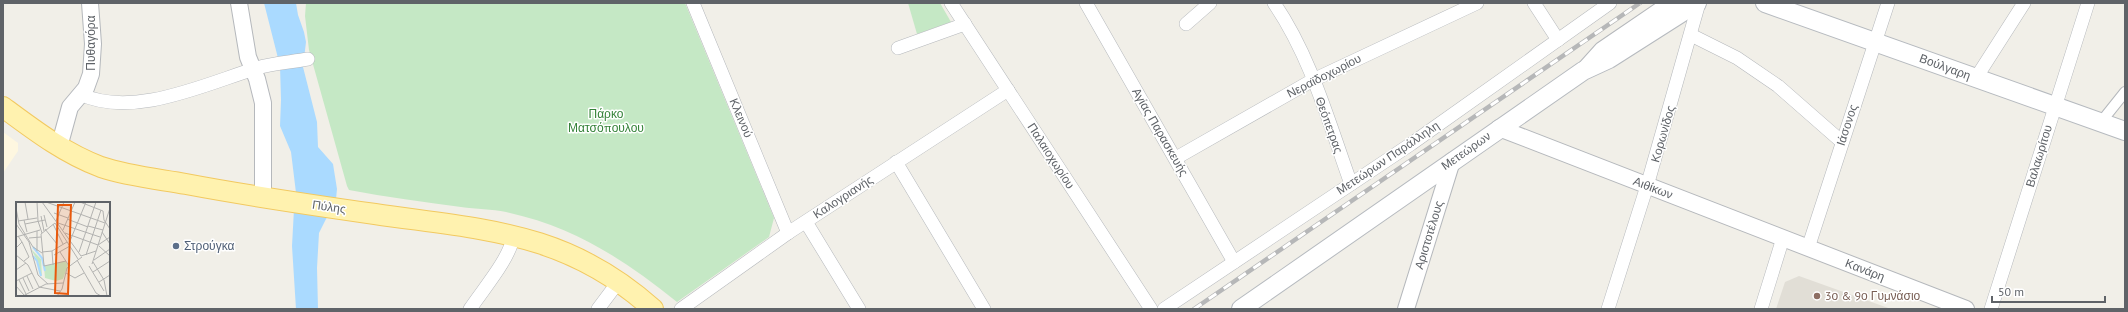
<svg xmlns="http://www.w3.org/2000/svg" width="2128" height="312" viewBox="0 0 2128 312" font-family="'PT Sans',sans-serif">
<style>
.commercial{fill:#fef7e0}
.education{fill:#e1ded6}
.green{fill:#c5e8c5}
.water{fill:#aadaff}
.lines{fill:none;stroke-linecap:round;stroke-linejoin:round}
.pedestrian-casing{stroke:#b5b8bc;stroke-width:12}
.minor-casing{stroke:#b5b8bc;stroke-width:14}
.tertiary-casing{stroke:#b5b8bc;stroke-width:18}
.secondary-casing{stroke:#b6babf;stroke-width:20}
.primary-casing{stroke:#f2c960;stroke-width:22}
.pedestrian{stroke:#fff;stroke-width:10}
.minor{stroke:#fff;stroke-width:13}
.tertiary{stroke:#fff;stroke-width:16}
.secondary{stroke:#fff;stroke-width:18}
.primary{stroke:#fff2af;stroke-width:20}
.rail-casing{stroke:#b6b7b8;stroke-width:4.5}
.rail{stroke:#fff;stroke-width:3;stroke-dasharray:9;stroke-linecap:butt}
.service-dot{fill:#5c6f8a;stroke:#fff;stroke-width:1.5}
.education-dot{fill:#8d6e63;stroke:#fff;stroke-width:1.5}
.labels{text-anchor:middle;stroke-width:3;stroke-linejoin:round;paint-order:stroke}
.street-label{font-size:12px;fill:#5f6368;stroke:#fff}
.park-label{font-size:12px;fill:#348238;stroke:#fff}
.service-label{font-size:12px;fill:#4e5e75;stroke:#fff;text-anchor:start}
.education-label{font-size:12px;fill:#785e54;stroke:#fff;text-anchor:start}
.inset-river{fill:none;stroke:#aadaff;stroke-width:2}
.inset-road{fill:none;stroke:#b3b3b1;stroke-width:1}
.view{fill:#e8590c;fill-opacity:0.15;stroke:#e8590c;stroke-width:2}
.inset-edge{fill:none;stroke:#5f6368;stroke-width:2}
</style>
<rect width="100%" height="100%" fill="#f1efe8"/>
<polygon class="commercial" points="3,132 18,143 18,151 3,173"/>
<polygon class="education" points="1799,276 1891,309 1776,309 1785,282"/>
<g class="green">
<path d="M306,3H685L774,218L769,237L677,302C623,259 575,227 506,212C492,209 476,209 461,207C424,202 386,197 349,190L347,186L309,50L305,16Z"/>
<polygon points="908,3 940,3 951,22 917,34"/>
</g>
<polygon class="water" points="264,3 296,3 298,15 304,32 306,42 303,67 317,122 318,147 333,164 337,189 336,199 319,233 317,268 318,309 296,309 292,246 294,209 297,201 291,152 280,126 281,100 280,66"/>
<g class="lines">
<defs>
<polyline id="pedestrian" points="2101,122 2125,92"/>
<g id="minor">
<polyline points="693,3 788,233"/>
<polyline points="951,3 1151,309"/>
<polyline points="1086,3 1234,262"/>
<path d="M1274,3C1311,57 1329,123 1351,184"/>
<polyline points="1534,3 1558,40"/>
<polyline points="1186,24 1210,3"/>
<polyline points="1691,35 1737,58 1778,86 1842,142"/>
<polyline points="898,48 965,24"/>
<polyline points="1976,78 2024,3"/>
<path d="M80,94C133,119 205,84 257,68C273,63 292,62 308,59"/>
<polyline points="1176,158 1313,80 1477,3"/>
<polyline points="896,162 984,309"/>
<polyline points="806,222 859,309"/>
<polyline points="1808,248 1888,3"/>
<path d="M470,309C484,288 509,260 514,235"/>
<polyline points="598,309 619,281"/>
<polyline points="681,309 788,233 1008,90"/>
<polyline points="1164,309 1411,144 1610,3"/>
<polyline points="1608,309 1647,186 1699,3"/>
<polyline points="1761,309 1783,238"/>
<polyline points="1991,309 2088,3"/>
</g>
<g id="tertiary">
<polyline points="239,3 248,57 257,79 263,103 263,198"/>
<polyline points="1584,70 1602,50 1671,3"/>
<polyline points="1499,128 1966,309"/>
<polyline points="59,147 70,107 86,88 91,74 93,44 90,3"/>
<polyline points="1406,309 1452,161"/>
</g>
<g id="secondary">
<polyline points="1765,3 2125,131"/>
<polyline points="1241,309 1583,71 1609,59 1697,3"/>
</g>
<path id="primary" d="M3,107C34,130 64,153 101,167C128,176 158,179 186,184C249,196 312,205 375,214C484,230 566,231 653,309"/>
</defs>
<use href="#pedestrian" class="pedestrian-casing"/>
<use href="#minor" class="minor-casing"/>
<use href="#tertiary" class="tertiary-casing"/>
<use href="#secondary" class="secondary-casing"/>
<use href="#primary" class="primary-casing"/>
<use href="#pedestrian" class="pedestrian"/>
<use href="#minor" class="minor"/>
<use href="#tertiary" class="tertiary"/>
<use href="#secondary" class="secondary"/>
<use href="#primary" class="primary"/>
<defs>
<polyline id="rail" points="1194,309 1640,3"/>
</defs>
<use href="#rail" class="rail-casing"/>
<use href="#rail" class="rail"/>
</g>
<circle class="service-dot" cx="176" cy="246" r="4"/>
<circle class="education-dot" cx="1817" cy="296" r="4"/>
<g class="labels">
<g class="street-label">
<text transform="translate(91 43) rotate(-90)" y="4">Πυθαγόρα</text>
<text transform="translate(1945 67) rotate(20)" y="4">Βούλγαρη</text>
<text transform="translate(1324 76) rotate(-27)" y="4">Νεραϊδοχωρίου</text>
<text transform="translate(741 118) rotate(67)" y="4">Κλεινού</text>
<text transform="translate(1329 125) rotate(70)" y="4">Θεόπετρας</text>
<text transform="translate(1847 125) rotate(-72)" y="4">Ιάσονος</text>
<text transform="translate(1160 132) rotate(60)" y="4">Αγίας Παρασκευής</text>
<text transform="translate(1663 134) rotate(-74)" y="4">Κορωνίδος</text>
<text transform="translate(1466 151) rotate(-35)" y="4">Μετεώρων</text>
<text transform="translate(1051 156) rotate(57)" y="4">Παλαιοχωρίου</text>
<text transform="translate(2039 156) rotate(-73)" y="4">Βαλαωρίτου</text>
<text transform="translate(1388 158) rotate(-34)" y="4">Μετεώρων Παράλληλη</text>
<text transform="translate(1653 188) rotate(21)" y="4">Αιθίκων</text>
<text transform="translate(843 197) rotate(-33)" y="4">Καλογριανής</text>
<text transform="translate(329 207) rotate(8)" y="4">Πύλης</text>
<text transform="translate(1429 235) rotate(-73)" y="4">Αριστοτέλους</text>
<text transform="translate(1865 270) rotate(21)" y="4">Κανάρη</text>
</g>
<g class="park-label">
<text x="606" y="118">Πάρκο<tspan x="606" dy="14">Ματσόπουλου</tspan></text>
</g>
<g class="service-label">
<text x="184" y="250">Στρούγκα</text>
</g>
<g class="education-label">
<text x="1825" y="300">3ο &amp; 9ο Γυμνάσιο</text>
</g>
</g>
<g transform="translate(16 202)">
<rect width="94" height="94" fill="#f1efe8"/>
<path d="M15,47L25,57L26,74L23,71L22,60ZM49,59L52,63L47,77L40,79L29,76L28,64Z" fill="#c5e8c5"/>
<path class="inset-river" d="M17,45L26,56L29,69M17,54L21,59L25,74"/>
<path class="inset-road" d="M9,0L12,17M21,0L22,19L26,31M26,0L65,54M30,0L89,21M64,0L87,9L88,18L94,27M0,6L3,22L17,45L26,51M38,11L52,16M28,13L31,25M25,14L28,29M51,17L72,25M8,18L11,30M2,19L21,16M40,19L48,0M39,21L25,32L28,64L50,59M39,21L62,57M42,21L84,35M0,22L13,40L22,73L32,82M9,22L29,18M37,22L47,42M72,24L87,28M29,27L41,42M47,28L59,0M21,29V49M86,30L94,42M49,31L82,43M0,35L24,28M13,36L25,35M54,39L70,0M6,40L13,55L8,59M82,43L94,35M83,44L94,54M0,46L6,40L2,34M36,49L37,63M26,50L36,49L51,40M44,50L53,64M63,50L80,0M0,53L12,63L23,85M38,53L54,44M70,53L85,8M65,54L80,49M61,58L80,91L85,94M78,58L94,47M77,60L88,78L91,94M76,62L94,6M73,64L88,89M0,68L10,61M77,70L94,59M50,71L59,76L68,71M11,74L17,87M7,76L13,89M3,78L11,94M0,79L16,71M83,80L94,73M0,84L8,93M23,85L44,89M7,94L30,82L47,81M41,94L46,87L51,66L66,55"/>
<path class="view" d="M42,3H55L52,92L39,91Z"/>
<rect width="94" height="94" class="inset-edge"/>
</g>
<rect width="2128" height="312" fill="none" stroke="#5f6368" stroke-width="8"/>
<path d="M1992 296v6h113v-6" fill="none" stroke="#5f6368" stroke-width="2"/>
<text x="1998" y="296" font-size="12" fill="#5f6368" stroke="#ffffff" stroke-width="3" paint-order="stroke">50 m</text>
</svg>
